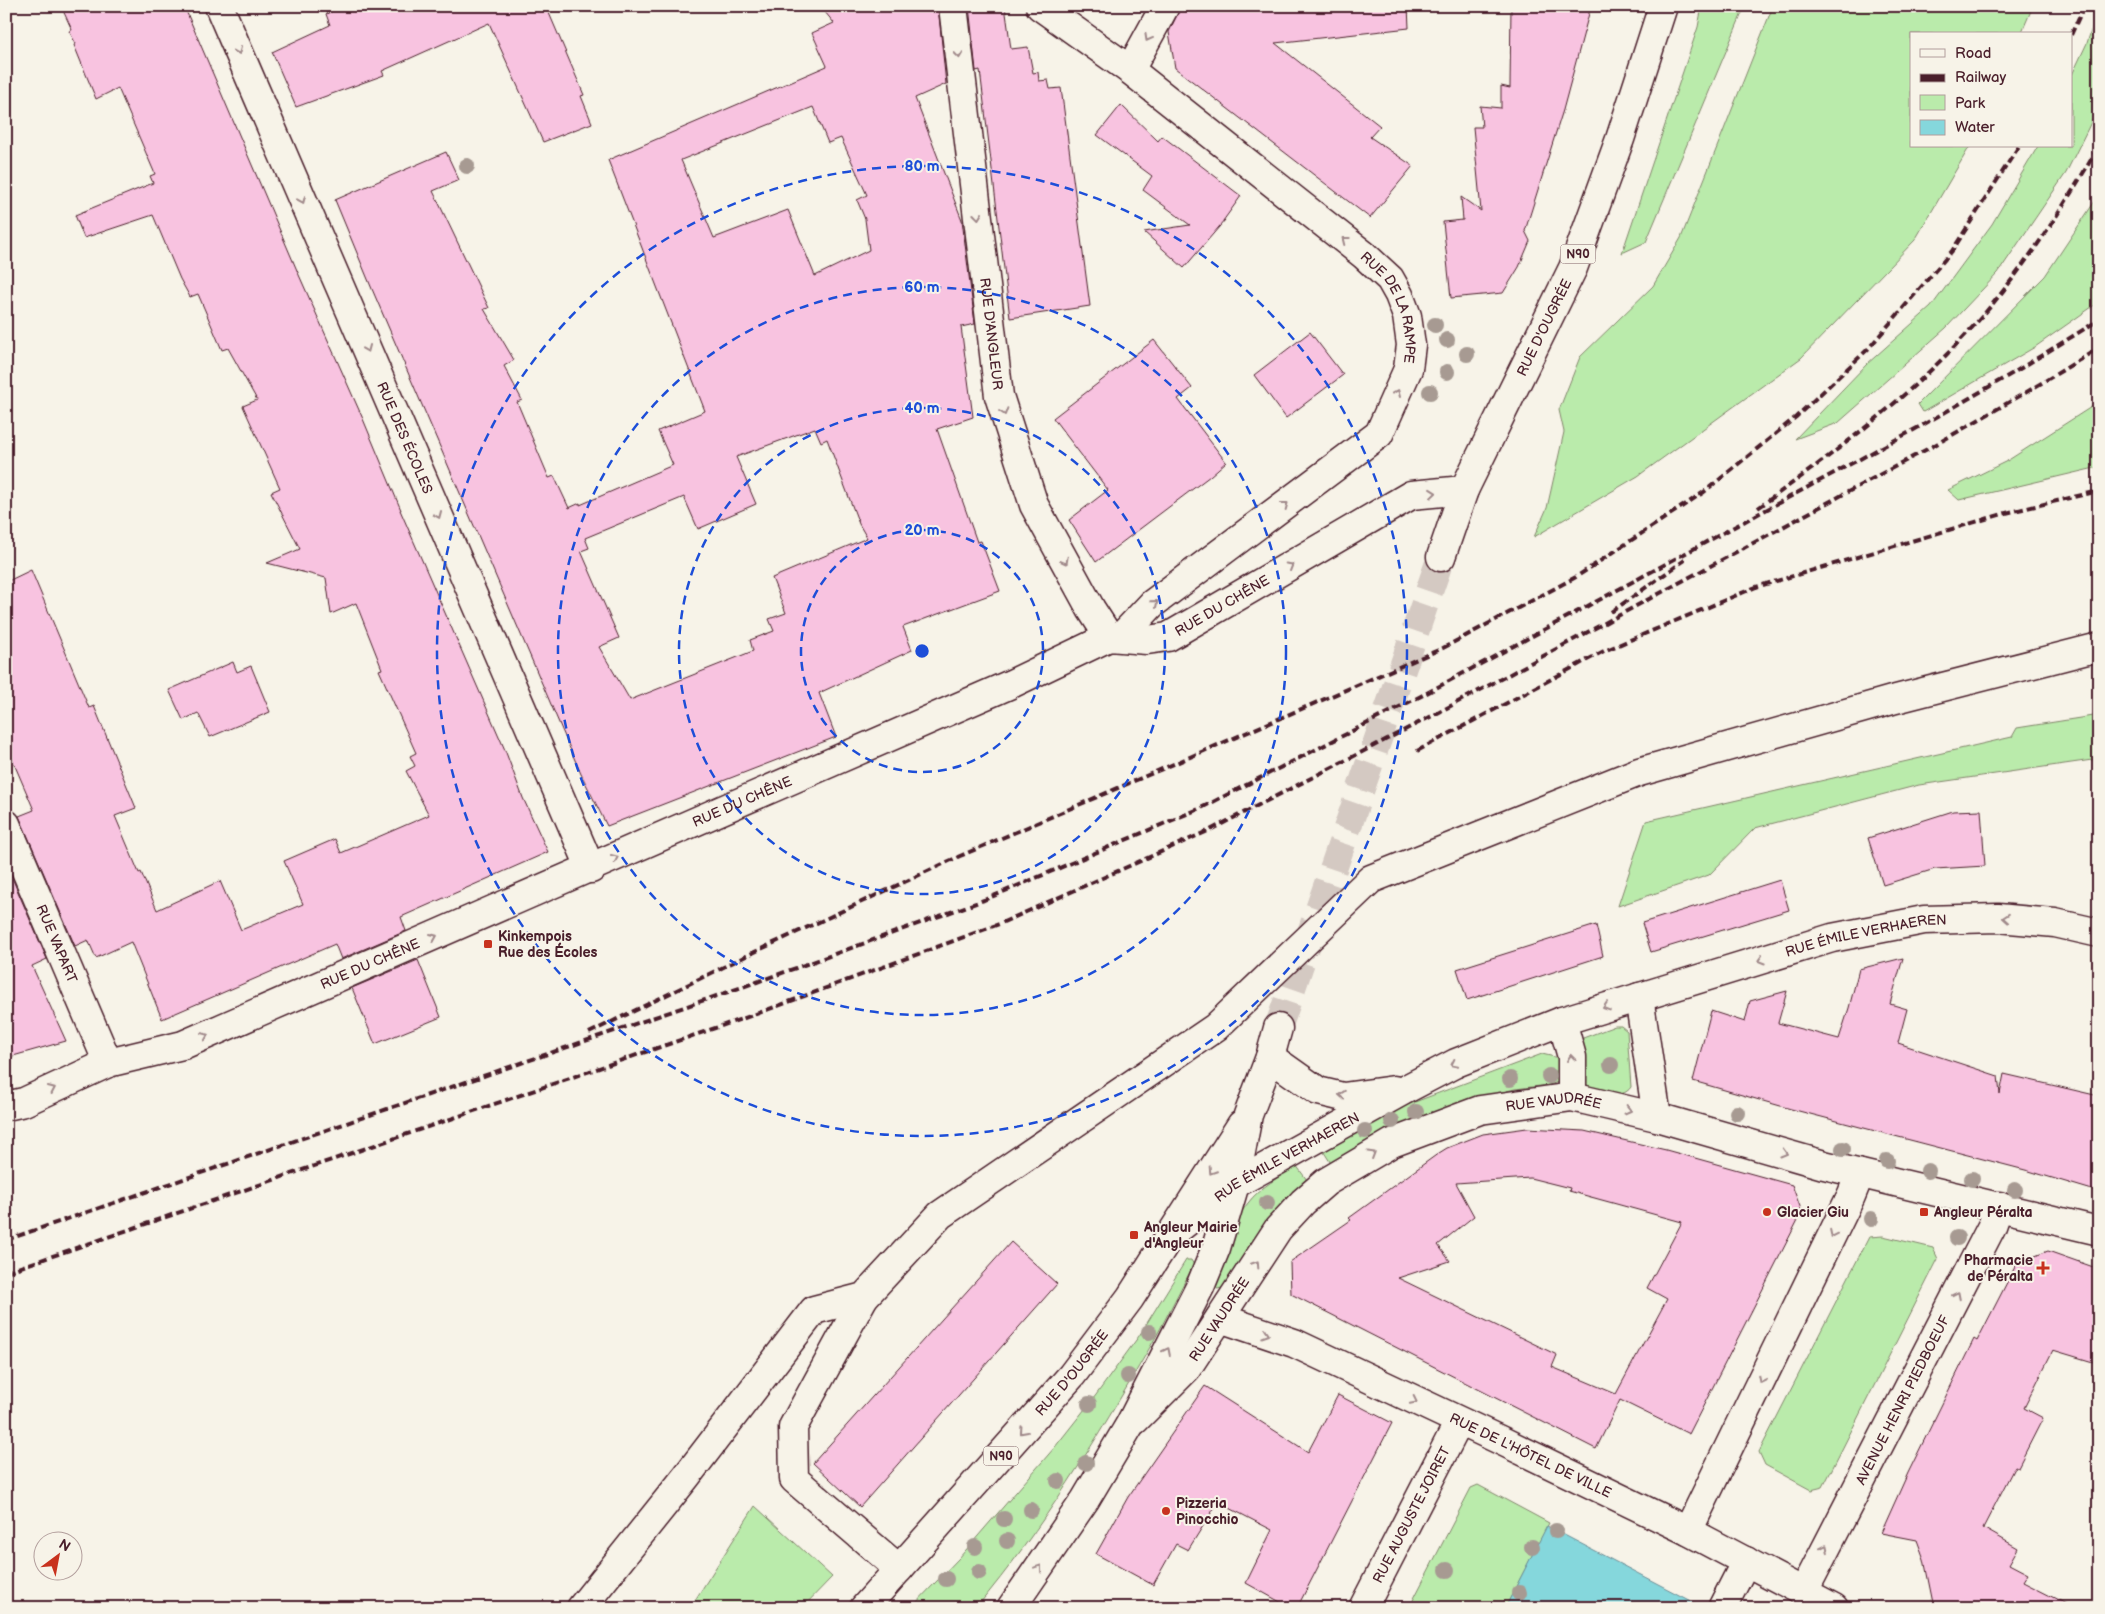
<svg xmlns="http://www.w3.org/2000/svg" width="2105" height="1614" viewBox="0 0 2105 1614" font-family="'Balsamiq Sans',sans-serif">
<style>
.green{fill:#baebab;stroke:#82856b}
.water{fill:#85d7dc;stroke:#6d8d95}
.building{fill:#f8c3e0;stroke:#4a1f2b;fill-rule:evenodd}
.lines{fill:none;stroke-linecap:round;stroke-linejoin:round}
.major-tunnel{stroke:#d4c9c2;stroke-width:28;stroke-dasharray:28 14;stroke-linecap:butt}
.minor-casing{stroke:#4a1f2b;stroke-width:31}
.major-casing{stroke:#4a1f2b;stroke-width:31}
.minor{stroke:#f7f3e8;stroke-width:28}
.major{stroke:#f7f3e8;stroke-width:28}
.rail{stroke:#4a1f2b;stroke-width:4;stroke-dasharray:8 4;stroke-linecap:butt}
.tree{fill:#a79a92}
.oneway{stroke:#a0898a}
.ring{fill:none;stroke:#1d4ed8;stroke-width:2.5;stroke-dasharray:9 6}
.poi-dot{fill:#c8321e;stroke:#f7f3e8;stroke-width:2}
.labels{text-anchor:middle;stroke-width:4;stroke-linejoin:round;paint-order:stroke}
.shield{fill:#f7f3e8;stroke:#7e5f64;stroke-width:1}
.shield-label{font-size:12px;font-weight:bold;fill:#4a1f2b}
.street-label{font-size:14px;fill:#4a1f2b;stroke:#f7f3e8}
.poi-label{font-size:14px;font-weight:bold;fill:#4a1f2b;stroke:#f7f3e8;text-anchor:start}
.centre{fill:#1d4ed8;stroke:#f7f3e8;stroke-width:2.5}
.ring-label{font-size:15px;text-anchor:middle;font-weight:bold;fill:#1d4ed8;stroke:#f7f3e8;stroke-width:4;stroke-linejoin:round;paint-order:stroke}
</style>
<rect width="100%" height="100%" fill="#f7f3e8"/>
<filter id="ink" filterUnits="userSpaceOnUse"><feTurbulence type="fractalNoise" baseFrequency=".02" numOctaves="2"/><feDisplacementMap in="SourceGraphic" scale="10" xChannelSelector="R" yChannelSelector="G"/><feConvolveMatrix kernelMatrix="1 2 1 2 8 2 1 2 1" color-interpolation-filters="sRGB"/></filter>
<g filter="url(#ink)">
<g class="green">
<polygon points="1702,6 1745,6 1646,242 1622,253 1698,27"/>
<polygon points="1773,6 2033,6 2021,34 1911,34 1911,146 1970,146 1915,240 1801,358 1638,476 1534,537 1547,508 1564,432 1559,410 1580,357 1653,286 1681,238"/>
<polygon points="2099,7 2099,106 2066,173 1998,273 1946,328 1838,423 1795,439 1867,364 1931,307 1992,224 2038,146 2071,146 2071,77 2087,43"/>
<polygon points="2099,195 2099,302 2035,347 1923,412 1918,404 2045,276"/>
<polygon points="2099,402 2099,467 1959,500 1948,490 2007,461"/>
<polygon points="2099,715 2099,759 1919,785 1755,828 1709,875 1618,906 1646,821 2012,737 2017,728"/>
<path d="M1615,1026H1621L1627,1031L1631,1087C1622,1101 1596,1093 1585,1084L1580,1043L1583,1038Z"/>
<polygon points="1542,1054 1559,1058 1558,1082 1549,1085 1515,1089 1477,1098 1332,1165 1322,1149 1383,1114"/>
<path d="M1296,1165L1307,1180L1281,1205L1229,1280L1223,1288L1217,1289L1214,1285C1222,1262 1233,1221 1248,1203C1260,1187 1280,1177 1296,1165Z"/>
<polygon points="1883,1236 1933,1248 1938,1259 1823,1487 1811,1490 1765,1465 1759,1452 1869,1237"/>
<path d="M1186,1260H1191L1194,1265C1178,1292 1165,1322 1149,1349C1097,1439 1043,1528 976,1608H911L959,1558L1055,1447L1096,1395L1139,1336Z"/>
<polygon points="1478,1485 1549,1523 1505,1608 1409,1608 1471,1488"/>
<polygon points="755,1506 832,1577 802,1608 690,1608"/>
</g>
<polygon class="water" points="1547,1526 1704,1608 1505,1608"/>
<g class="building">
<polygon points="61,6 184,6 299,275 363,419 401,510 400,510 505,750 523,798 548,852 401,917 406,931 341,959 335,944 162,1019 131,942 96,958 88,940 75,946 19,816 34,810 6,745 6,616 11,614 6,602 6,582 31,570 89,708 94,706 136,808 115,816 139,873 141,872 157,910 220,881 241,930 303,904 284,861 335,839 341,853 429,815 406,771 415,766 410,756 416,753 379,670 382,669 356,603 331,614 326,578 267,563 300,549 271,492 280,488 243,406 257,400 228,348 222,350 198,294 190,297 180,279 153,215 84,238 75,215 153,183 150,176 155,174 118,88 96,99 74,45 76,44 69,31 72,30"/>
<polygon points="344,6 546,6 584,95 581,96 592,123 543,142 489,23 382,71 384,75 296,107 272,52 330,25 326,14"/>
<path d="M820,6H938L946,84L915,98L962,220L975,324L961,327L973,417L937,429L977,542L981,541L1000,591L903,627L912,650L819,693L836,737L607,826L581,774L372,289L335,200L446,152L459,180L433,191L489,308L484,309L514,360L504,366L522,400L517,402L549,478L554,476L569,508L580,503V505L673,465L658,431L705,411L608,160L827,66L812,33L834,23ZM813,107L828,143L841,138L867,195L857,200L865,219L869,250L815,276L788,210L714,238L681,160ZM815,428L821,442L827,439L859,524L867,538L772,578L786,613L769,619L774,631L750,640L753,651L630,700L599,647L619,638L581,551L589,548L585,538L684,497L698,529L756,504L736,457Z"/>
<polygon points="969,6 1005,6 1011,49 1028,47 1033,73 1038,72 1039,81 1048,80 1050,89 1061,88 1090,306 1010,318 980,70 976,71"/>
<polygon points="1181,6 1408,6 1409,28 1275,43 1380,126 1370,137 1413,166 1370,218 1175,68 1169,32"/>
<polygon points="1511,6 1591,6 1563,110 1525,231 1530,241 1519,267 1503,293 1451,298 1443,222 1463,220 1461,197 1481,211 1473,127 1482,127 1480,106 1501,108 1501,86 1510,88"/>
<polygon points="1121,105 1158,141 1162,136 1241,196 1223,221 1225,220 1184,268 1144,232 1190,225 1143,190 1152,176 1097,135"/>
<polygon points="1310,332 1343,375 1286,418 1254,375"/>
<polygon points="1154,340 1192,388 1178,399 1226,462 1210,476 1096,562 1069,520 1108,490 1053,418"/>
<polygon points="233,662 237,672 251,666 270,712 210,737 198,713 183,720 169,690"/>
<polygon points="1981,810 1985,866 1935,869 1883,885 1868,838 1953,811"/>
<polygon points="6,864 47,959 32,966 66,1041 6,1058"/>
<polygon points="1780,880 1789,910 1651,952 1642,923"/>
<polygon points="1596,925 1603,956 1467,1000 1457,969"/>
<polygon points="1903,958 1890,1004 1907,1009 1898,1043 1998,1076 2000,1094 2004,1074 2099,1096 2099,1192 2029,1171 1791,1109 1693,1081 1711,1011 1745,1022 1750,1001 1787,991 1778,1023 1839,1039 1849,1008 1859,969"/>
<polygon points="418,960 441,1017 375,1044 352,988"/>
<path d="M1527,1128L1584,1131L1666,1150L1792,1185L1802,1212L1689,1434L1620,1400L1596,1449L1291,1294L1290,1262L1351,1220L1349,1218L1439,1153L1447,1148L1483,1134ZM1530,1178L1570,1188L1569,1191L1682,1222L1647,1288L1667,1299L1616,1394L1552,1367L1557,1355L1398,1278L1450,1261L1438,1245L1474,1216L1456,1183Z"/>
<polygon points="1011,1242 1057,1284 860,1507 813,1463"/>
<polygon points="2048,1251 2099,1269 2099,1345 2093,1362 2053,1350 2024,1408 2043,1418 2018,1467 2015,1466 1983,1528 2018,1548 2009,1564 2028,1574 2023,1582 2074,1608 1934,1608 1924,1559 1917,1540 1881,1533 1908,1473 1974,1339 1977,1341 2017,1263"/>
<polygon points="1205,1386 1308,1452 1338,1395 1392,1423 1297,1608 1291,1608 1246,1583 1272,1530 1218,1502 1188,1550 1176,1544 1153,1585 1096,1554 1128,1497"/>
</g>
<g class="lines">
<polyline class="major-tunnel" points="1278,1028 1441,557"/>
<defs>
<g id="minor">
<path id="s1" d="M219,6L591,869"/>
<path id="s2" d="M953,6L999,396L1034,505L1091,609L1109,637"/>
<path id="s3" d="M1040,6L1130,70L1364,255L1390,279L1399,295L1407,316L1411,345L1408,369L1379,434L1152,604L1121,637"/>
<polyline points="1130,70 1165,6"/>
<path id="s4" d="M6,824L108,1063"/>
<polyline points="1639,997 1657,1117"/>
<polyline points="1562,1021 1572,1057 1572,1097"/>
<polyline points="1270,1057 1318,1091 1343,1097 1394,1090"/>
<path id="s5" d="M6,1106L24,1102L108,1063L183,1045L1011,684L1109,637L1147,640L1168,637L1411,495L1464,490"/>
<path id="s6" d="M1174,1232L1235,1184L1408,1088L1456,1063L1562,1021L1832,938L1924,920L1998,918L2055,923L2099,933"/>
<polyline points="864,1297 793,1427 794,1479 899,1569"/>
<path id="s7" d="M1220,1318L1294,1343L1502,1441L1688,1531L1834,1608"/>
<path id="s8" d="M1135,1420L1187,1368L1278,1229L1303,1202L1326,1182L1392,1143L1480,1110L1572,1097L1657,1117L1824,1165L2099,1231"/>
<polyline points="1688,1531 1851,1196 1860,1174"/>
<path id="s9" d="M1804,1591L1992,1226L1999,1206"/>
<polyline points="581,1608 686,1477 814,1310 864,1297 940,1215 1216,1027 1371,879 1639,772 1892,700 2099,647"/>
<path id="s10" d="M1363,1608L1459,1422"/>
<polyline points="1722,1608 1746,1561"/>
</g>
<g id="major">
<path id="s11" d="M1441,557L1464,490L1573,268L1620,139L1663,6"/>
<path id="s12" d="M864,1608L1072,1375L1130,1298L1241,1125"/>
<polyline points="1011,1608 1085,1500 1129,1426 1200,1287 1216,1248 1235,1184 1248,1115 1270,1057 1278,1028"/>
</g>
</defs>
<use href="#minor" class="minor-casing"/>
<use href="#major" class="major-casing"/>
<use href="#minor" class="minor"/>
<use href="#major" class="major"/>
<g class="rail">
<polyline points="2071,35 2084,6"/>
<path d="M1758,508C1826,459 1893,410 1952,349C2011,289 2057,219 2099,146"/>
<polyline points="1611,612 1685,560"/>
<polyline points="1417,751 1604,651 1756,587 2006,513 2099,491"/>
<polyline points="589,1033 746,956 960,856 1443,648 1576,577 1704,492 1796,417 1868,349 1952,251 2019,146"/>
<polyline points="6,1240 757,982 984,900 1201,808 1423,695 1921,426 2013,373 2099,320"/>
<polyline points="6,1272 756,1014 999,924 1210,830 1432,716 1933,446 2025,393 2099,348"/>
</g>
</g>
<g class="tree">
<circle cx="467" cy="166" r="8"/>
<circle cx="1435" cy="325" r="8"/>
<circle cx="1447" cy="340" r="8"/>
<circle cx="1467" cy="354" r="8"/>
<circle cx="1447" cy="372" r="8"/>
<circle cx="1430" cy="392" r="8"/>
<circle cx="1611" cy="1065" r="8"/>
<circle cx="1549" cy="1076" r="8"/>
<circle cx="1510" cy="1079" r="8"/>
<circle cx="1416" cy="1112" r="8"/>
<circle cx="1737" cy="1113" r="8"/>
<circle cx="1392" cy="1121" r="8"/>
<circle cx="1365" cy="1131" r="8"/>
<circle cx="1843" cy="1149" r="8"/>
<circle cx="1887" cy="1161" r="8"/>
<circle cx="1928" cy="1171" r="8"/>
<circle cx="1972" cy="1179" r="8"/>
<circle cx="2015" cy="1190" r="8"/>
<circle cx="1267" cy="1203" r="8"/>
<circle cx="1871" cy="1219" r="8"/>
<circle cx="1957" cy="1238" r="8"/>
<circle cx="1149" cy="1332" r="8"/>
<circle cx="1128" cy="1376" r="8"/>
<circle cx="1089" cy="1404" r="8"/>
<circle cx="1086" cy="1463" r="8"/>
<circle cx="1058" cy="1481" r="8"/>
<circle cx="1031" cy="1510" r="8"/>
<circle cx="1004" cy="1519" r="8"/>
<circle cx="1556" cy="1531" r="8"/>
<circle cx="1007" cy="1541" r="8"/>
<circle cx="975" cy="1547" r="8"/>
<circle cx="1532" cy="1547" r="8"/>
<circle cx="1447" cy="1570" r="8"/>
<circle cx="979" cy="1572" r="8"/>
<circle cx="946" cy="1579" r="8"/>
<circle cx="1519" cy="1593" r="8"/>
</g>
<defs><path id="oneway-chevron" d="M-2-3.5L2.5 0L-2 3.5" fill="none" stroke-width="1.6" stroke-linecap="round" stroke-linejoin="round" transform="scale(1.25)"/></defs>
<g class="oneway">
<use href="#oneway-chevron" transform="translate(1148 38) rotate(119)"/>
<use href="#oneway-chevron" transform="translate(238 51) rotate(67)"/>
<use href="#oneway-chevron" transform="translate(959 55) rotate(83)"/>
<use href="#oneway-chevron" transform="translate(302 200) rotate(67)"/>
<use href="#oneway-chevron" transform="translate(978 216) rotate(83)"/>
<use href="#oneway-chevron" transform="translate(1345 240) rotate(-142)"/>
<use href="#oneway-chevron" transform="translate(367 349) rotate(67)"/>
<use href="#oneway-chevron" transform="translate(1397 393) rotate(-66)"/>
<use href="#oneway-chevron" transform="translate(1004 412) rotate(72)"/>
<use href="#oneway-chevron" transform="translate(1433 493) rotate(-6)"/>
<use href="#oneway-chevron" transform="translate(1285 505) rotate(-37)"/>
<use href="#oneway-chevron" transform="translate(438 515) rotate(67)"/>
<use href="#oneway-chevron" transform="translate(1065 561) rotate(61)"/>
<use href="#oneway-chevron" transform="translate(1290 566) rotate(-30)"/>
<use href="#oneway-chevron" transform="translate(1155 603) rotate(-40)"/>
<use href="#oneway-chevron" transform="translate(615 858) rotate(-25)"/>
<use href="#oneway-chevron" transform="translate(2006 918) rotate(-175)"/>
<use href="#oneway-chevron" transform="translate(434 937) rotate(-23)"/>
<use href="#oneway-chevron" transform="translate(1761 960) rotate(163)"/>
<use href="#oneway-chevron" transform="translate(1606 1007) rotate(162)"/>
<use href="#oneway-chevron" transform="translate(205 1036) rotate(-23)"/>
<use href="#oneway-chevron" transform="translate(1571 1058) rotate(-97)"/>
<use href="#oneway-chevron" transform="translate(1454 1064) rotate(154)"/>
<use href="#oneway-chevron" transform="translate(52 1089) rotate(-25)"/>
<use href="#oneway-chevron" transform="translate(1342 1095) rotate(-176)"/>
<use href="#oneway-chevron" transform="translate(1628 1110) rotate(14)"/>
<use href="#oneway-chevron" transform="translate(1784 1153) rotate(16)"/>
<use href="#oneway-chevron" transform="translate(1372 1154) rotate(-31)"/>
<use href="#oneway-chevron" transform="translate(1212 1171) rotate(123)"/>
<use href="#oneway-chevron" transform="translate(1833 1234) rotate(116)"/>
<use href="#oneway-chevron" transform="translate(1256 1264) rotate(-57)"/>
<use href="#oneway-chevron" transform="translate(1957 1295) rotate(-63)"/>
<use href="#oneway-chevron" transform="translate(1266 1334) rotate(18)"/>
<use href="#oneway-chevron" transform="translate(1167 1351) rotate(-63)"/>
<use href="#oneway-chevron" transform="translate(1762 1380) rotate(116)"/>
<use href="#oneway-chevron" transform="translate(1414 1401) rotate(26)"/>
<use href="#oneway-chevron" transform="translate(1023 1431) rotate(132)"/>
<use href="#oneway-chevron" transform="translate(1825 1548) rotate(-64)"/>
<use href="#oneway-chevron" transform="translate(1039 1568) rotate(-56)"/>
</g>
</g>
<g class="ring">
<circle cx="922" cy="651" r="121"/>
<circle cx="922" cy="651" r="243"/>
<circle cx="922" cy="651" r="364"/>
<circle cx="922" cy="651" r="485"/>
</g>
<g class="poi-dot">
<rect x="483" y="939" width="10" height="10" rx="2.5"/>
<circle cx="1767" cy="1212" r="5"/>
<rect x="1919" y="1207" width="10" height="10" rx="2.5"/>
<rect x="1129" y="1230" width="10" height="10" rx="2.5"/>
<path d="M2040.5 1260.5h5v5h5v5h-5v5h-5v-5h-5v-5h5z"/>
<circle cx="1166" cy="1511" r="5"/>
</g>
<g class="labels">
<g class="shield">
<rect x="1560.5" y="244.5" width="35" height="19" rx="4"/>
<rect x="983.5" y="1446.5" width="35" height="19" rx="4"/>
</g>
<g class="shield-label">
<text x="1578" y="258">N90</text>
<text x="1001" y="1460">N90</text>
</g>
<g class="street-label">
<text dy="5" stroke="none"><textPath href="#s3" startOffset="470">RUE DE LA RAMPE</textPath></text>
<text dy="5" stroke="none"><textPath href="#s11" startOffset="252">RUE D'OUGRÉE</textPath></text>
<text dy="5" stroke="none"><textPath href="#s2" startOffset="330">RUE D'ANGLEUR</textPath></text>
<text dy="5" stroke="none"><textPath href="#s1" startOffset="470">RUE DES ÉCOLES</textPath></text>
<text dy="5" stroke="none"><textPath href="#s5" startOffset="1322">RUE DU CHÊNE</textPath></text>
<text dy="5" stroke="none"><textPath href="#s5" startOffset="798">RUE DU CHÊNE</textPath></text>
<text dy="5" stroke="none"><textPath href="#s6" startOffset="760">RUE ÉMILE VERHAEREN</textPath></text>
<text dy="5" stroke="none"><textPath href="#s4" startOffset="130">RUE VAPART</textPath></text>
<text dy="5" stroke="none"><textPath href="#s5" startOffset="392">RUE DU CHÊNE</textPath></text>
<text dy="5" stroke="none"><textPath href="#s8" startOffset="552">RUE VAUDRÉE</textPath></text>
<text dy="5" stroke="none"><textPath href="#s6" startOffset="136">RUE ÉMILE VERHAEREN</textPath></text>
<text dy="5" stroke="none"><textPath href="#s8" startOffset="132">RUE VAUDRÉE</textPath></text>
<text dy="5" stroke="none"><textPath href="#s12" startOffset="314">RUE D'OUGRÉE</textPath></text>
<text dy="5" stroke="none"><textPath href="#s9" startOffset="215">AVENUE HENRI PIEDBOEUF</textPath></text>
<text dy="5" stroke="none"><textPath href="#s7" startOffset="340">RUE DE L'HÔTEL DE VILLE</textPath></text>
<text dy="5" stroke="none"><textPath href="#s10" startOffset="105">RUE AUGUSTE JOIRET</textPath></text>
</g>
<g class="poi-label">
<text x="498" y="941">Kinkempois<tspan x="498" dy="16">Rue des Écoles</tspan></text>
<text x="1777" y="1217">Glacier Giu</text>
<text x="1934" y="1217">Angleur Péralta</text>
<text x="1144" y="1232">Angleur Mairie<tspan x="1144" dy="16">d'Angleur</tspan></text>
<text x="2033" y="1265" text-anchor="end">Pharmacie<tspan x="2033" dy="16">de Péralta</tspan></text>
<text x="1176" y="1508">Pizzeria<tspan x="1176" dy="16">Pinocchio</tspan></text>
</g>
</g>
<circle cx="922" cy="651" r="8" class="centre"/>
<g class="ring-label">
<text x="922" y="171">80 m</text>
<text x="922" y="292">60 m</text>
<text x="922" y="413">40 m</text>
<text x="922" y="535">20 m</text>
</g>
<rect width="2105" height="1614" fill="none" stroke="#f7f3e8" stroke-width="25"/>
<rect x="12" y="12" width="2080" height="1589" fill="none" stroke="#4a1f2b" stroke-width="2" filter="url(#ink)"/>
<rect x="1910" y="32" width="162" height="115" fill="#f7f3e8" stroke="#b29e9c"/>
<rect x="1920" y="49" width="25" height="8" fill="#f7f3e8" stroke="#b29e9c"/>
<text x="1955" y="58" font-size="15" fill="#4a1f2b">Road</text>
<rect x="1920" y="74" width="25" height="8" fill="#4a1f2b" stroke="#b29e9c"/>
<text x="1955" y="82" font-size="15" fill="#4a1f2b">Railway</text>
<rect x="1920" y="95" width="25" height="15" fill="#baebab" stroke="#b29e9c"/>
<text x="1955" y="108" font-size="15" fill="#4a1f2b">Park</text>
<rect x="1920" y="120" width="25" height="15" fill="#85d7dc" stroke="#b29e9c"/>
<text x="1955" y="132" font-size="15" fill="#4a1f2b">Water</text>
<g transform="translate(58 1556) rotate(32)"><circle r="24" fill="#f7f3e8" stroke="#b29e9c"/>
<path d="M0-4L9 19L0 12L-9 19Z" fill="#c8321e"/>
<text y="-8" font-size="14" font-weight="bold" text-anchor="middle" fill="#4a1f2b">N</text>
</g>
</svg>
